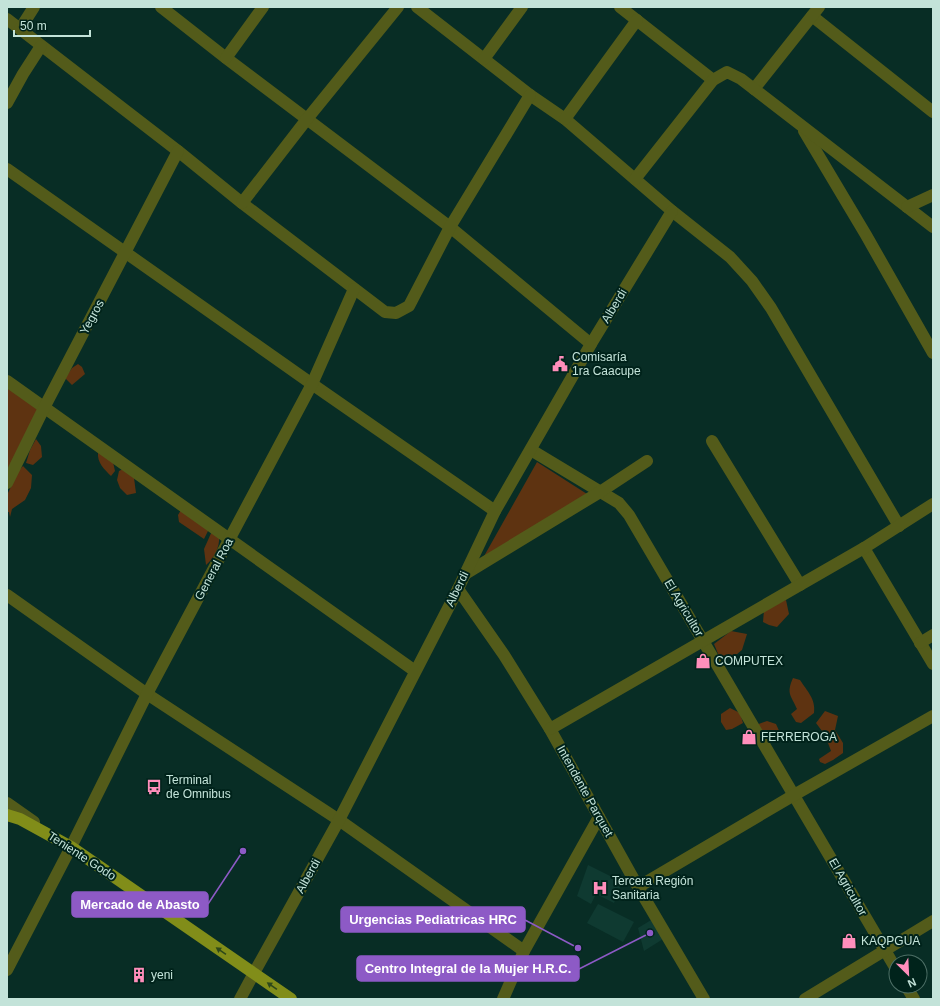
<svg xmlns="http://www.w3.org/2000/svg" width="940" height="1006" viewBox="0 0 940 1006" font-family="Helvetica,sans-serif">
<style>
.built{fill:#0f3a31}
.green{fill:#5e3311}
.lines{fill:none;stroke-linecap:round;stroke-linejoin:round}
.minor{stroke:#535b1a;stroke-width:12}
.major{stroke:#818d19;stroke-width:12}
.oneway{fill:#2d481a}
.labels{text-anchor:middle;stroke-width:4;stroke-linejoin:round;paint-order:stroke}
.street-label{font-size:12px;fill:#c3e3d9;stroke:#00231b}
.poi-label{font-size:12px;fill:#c3e3d9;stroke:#00231b;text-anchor:start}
.leader{fill:none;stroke:#8d5ac6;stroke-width:1.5}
.callout-dot{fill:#8d5ac6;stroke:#00231b;stroke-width:1.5}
.callout{fill:#8d5ac6;stroke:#8d5ac6;stroke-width:1.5}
.callout-label{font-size:13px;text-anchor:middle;font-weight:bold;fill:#fff}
</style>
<rect width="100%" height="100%" fill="#082d25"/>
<g class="built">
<polygon points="588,865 622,882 614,903 596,894 591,904 577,896"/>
<polygon points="598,904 634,922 623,942 587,923"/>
<polygon points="656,917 663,939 644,951 638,928"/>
</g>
<g class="green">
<polygon points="78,364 82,367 85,374 72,385 65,378 72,368"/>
<polygon points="7,381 44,408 7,483"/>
<polygon points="36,439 41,446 42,457 33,465 26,463 30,450"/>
<path d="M98,452L113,462L115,471L111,476C104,469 97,463 98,452Z"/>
<polygon points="537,462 587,494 483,558"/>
<polygon points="23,466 32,475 31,488 25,500 12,509 10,517 9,512 7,512 7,495 19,470"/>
<polygon points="123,469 134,478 136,493 127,495 120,488 117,480 119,471"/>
<polygon points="181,510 209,529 204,539 179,522 178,515"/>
<path d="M212,531L219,537C220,547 214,558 206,565L204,549Z"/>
<polygon points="786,600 789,614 777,627 769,625 763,622 764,610 774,604"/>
<polygon points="731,631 747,634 742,650 731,659 719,656 714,644"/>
<path d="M793,678L800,680C807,691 816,699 814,713L801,723L796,722L791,714L797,709C791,695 786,694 793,678Z"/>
<polygon points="730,708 740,713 743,723 732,729 726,730 721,722 721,714"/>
<polygon points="825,711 838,716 835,730 843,743 843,753 833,760 825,764 820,762 819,759 831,751 825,735 816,723"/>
<polygon points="767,721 776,724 781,735 771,742 765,742 756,725"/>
</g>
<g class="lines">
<g class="minor">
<polyline points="161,7 226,58 450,227 591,344"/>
<polyline points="417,7 530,95 565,119 672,211 730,257 752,281 771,308 899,526"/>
<polyline points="620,7 713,80"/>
<polyline points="812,16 933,112"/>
<polyline points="7,19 178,151 242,203 385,312 396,313 409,306 450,227 530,95"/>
<polyline points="20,29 34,7"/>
<polyline points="226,58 263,7"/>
<polyline points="484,59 522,7"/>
<polyline points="754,89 819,7"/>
<polyline points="7,103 23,74 41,46"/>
<polyline points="565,119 637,20"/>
<polyline points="804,131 866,235 933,353"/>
<polyline points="7,169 312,384 495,511"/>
<polyline points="635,179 713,80 727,72 741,79 933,227"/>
<polyline points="242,203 307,119 398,7"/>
<polyline points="907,207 933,195"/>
<polyline points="7,381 415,671"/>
<polyline points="712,441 800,585"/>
<polyline points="531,450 619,503 629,515 896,969"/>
<polyline points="7,483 44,408 178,151"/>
<polyline points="864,548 933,664"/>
<polyline points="465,574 600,492 647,461"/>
<polyline points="458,589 504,655 550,729 638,887 704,999"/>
<polyline points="7,595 147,694 339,820 524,951"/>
<polyline points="920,643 933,635"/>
<polyline points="550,729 864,548 933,504"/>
<polyline points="7,803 34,822"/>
<polyline points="638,887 794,795 933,716"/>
<polyline points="7,970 71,847 147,694 312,384 354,289"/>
<polyline points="906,986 914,999"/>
<polyline points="240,999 254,973 339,820 458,589 495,511 591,344 672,211"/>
<polyline points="503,999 524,951 599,817"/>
<polyline points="805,999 933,921"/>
</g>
<polyline class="major" points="7,815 20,819 71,847 291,999"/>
</g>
<defs><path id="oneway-solid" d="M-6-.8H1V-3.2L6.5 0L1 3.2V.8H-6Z"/></defs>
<g class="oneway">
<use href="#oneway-solid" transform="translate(221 951) rotate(-146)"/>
<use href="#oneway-solid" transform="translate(272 986) rotate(-145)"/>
</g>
<defs>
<symbol id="civic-bare" viewBox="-9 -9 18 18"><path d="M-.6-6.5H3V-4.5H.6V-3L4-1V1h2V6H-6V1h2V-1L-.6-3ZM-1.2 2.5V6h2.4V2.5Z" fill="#ff8ebb" stroke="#00231b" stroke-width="2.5" paint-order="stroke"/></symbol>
<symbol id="shop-bare" viewBox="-9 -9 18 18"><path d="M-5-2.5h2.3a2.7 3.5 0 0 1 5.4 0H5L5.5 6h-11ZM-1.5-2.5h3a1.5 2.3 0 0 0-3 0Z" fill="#ff8ebb" stroke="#00231b" stroke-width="2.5" paint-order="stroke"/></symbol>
<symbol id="bus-bare" viewBox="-9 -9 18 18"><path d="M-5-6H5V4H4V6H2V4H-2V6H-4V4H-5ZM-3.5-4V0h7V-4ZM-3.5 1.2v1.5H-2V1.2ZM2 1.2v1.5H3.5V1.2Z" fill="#ff8ebb" stroke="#00231b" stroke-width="2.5" paint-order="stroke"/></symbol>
<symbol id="hospital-bare" viewBox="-9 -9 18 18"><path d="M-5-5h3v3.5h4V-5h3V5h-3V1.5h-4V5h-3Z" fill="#ff8ebb" stroke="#00231b" stroke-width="2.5" paint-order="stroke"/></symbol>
<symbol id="building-bare" viewBox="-9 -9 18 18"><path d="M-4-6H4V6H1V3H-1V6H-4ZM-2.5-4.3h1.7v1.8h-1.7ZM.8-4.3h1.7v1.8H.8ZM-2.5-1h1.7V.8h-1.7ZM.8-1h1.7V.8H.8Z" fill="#ff8ebb" stroke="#00231b" stroke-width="2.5" paint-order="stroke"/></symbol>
</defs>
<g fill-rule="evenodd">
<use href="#civic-bare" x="549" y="353" width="22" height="22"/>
<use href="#shop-bare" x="692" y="650" width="22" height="22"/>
<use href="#shop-bare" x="738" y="726" width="22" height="22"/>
<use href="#bus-bare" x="143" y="776" width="22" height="22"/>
<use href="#hospital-bare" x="589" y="877" width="22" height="22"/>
<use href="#shop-bare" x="838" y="930" width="22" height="22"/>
<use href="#building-bare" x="128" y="964" width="22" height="22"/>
</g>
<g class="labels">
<g class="street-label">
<text transform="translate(614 306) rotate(-59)" y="4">Alberdi</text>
<text transform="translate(92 317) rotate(-62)" y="4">Yegros</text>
<text transform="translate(214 569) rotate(-62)" y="4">General Roa</text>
<text transform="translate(457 589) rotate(-64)" y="4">Alberdi</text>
<text transform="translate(684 608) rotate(59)" y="4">El Agricultor</text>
<text transform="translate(585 791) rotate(61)" y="4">Intendente Parquet</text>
<text transform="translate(82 856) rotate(33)" y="4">Teniente Godo</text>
<text transform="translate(308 876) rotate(-61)" y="4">Alberdi</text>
<text transform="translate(848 887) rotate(60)" y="4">El Agricultor</text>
</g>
<g class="poi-label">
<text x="572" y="361">Comisaría<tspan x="572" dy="14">1ra Caacupe</tspan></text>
<text x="715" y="665">COMPUTEX</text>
<text x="761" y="741">FERREROGA</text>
<text x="166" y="784">Terminal<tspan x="166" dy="14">de Omnibus</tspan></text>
<text x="612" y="885">Tercera Región<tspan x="612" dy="14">Sanitaria</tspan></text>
<text x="861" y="945">KAQPGUA</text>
<text x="151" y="979">yeni</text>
</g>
</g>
<path class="leader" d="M243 851L208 904M578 948L525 920M650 933L579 969"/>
<g class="callout-dot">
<circle cx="243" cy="851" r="4"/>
<circle cx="578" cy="948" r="4"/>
<circle cx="650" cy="933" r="4"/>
</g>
<g class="callout">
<rect x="72" y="892" width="136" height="25" rx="4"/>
<rect x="341" y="907" width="184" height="25" rx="4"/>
<rect x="357" y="956" width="222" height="25" rx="4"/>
</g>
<g class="callout-label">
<text x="140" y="909">Mercado de Abasto</text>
<text x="433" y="924">Urgencias Pediatricas HRC</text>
<text x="468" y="973">Centro Integral de la Mujer H.R.C.</text>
</g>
<rect width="940" height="1006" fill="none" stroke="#c3e3d9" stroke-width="16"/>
<g transform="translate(908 974) rotate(156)"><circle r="19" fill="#00231b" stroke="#4e7067"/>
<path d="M0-3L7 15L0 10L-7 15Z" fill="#ff8ebb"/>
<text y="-6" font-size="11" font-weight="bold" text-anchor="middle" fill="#c3e3d9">N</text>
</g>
<path d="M14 30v6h76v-6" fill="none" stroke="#c3e3d9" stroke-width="2"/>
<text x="20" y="30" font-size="12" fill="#c3e3d9" stroke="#00231b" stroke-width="3" paint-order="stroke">50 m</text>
</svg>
